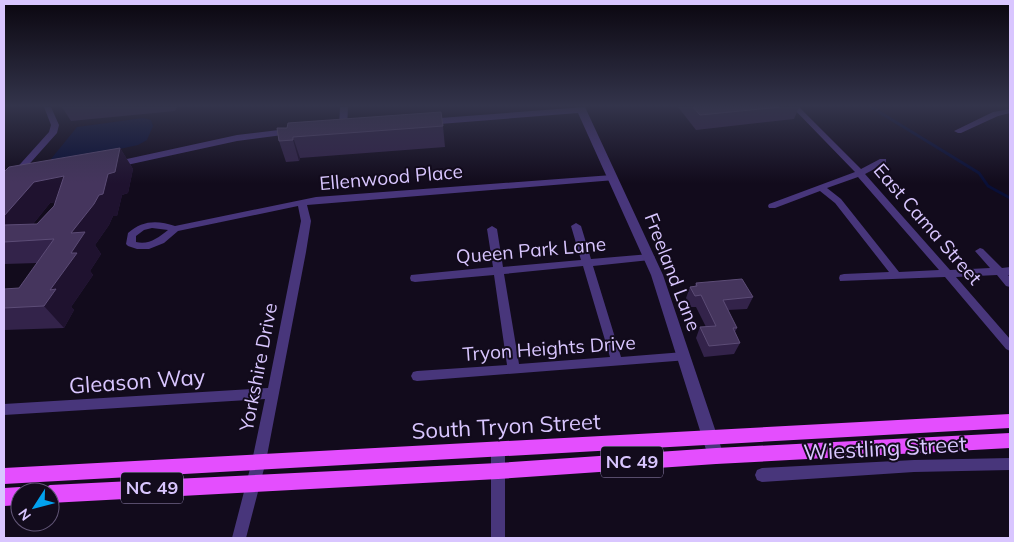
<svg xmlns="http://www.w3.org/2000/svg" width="1014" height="542" viewBox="0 0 1014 542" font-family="Mulish,sans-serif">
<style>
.water{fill:#090f37}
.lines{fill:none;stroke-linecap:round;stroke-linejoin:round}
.stream{stroke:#090f37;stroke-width:3}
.minor{fill:#48367b;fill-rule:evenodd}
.tertiary{fill:#48367b;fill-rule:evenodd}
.primary{fill:#e44efe;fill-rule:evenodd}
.wall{fill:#33234a;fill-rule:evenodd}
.shaded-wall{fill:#1f122f}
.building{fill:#45355d;stroke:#5c4c76}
.labels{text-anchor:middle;stroke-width:4;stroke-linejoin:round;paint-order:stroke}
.shield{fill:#120b1c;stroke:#9d8ebb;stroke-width:1}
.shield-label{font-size:18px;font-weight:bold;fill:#d9c6ff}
.street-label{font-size:19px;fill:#d9c6ff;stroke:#120b1c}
.near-street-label{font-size:22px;fill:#d9c6ff;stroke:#120b1c}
</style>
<rect width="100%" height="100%" fill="#120b1c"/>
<polygon class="water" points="143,118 151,120 153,126 147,140 138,145 60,162 53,162 51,159 77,127"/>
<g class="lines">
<polyline class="stream" points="871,107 979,173 988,186 1010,198"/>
<g class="minor">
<polygon points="44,107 51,107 59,125 57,133 7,189 4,190 4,182 49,132 51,125"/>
<polygon points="340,107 348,107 347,128 343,130 339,128"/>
<path d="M792,107H799L861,169L880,159H886V163L865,174L950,270L990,268L975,251L980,248L983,249L1002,268L1010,267V275H1008L1010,277V287L1006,286L997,275L956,277L1010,339V351L1006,349L945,277L840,281L839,278L840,275L844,274L889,272L835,203L820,191L775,208H769L768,206L769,204L855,172ZM858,177L939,270L899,272L841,199L827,188Z"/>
<polygon points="1010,109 1010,113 998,116 961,133 958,133 954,131 993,112"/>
<path d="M612,175L615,176V180L307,205L311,221L306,252L266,461L246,538H232L252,461L265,399L4,415V404L268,388L301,221L298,206L178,231L164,243L149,249H137L128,246L126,244L128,233C142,220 158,220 175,226L316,197ZM152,228L168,230C158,238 149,245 136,242V236L144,230Z"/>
<path d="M576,223L581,226L591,259L650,254L655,257L650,260L593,266L621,357L684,352L688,354L690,357L688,360L417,381L413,380L411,376L413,372L417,371L507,365L494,275L415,282L411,281L410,278L411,275L493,267L487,229L492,226L497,229L503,267L581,260L571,226ZM583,266L610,357L519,364L504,274Z"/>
<polygon points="498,444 503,446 505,450 505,538 491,538 491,450 493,446"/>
<polygon points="1010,458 1010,470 914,472 762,482 757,480 755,475 757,470 762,468 914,460"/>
</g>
<g class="tertiary">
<polygon points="585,107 663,275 724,456 722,462 716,464 710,462 708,456 651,275 578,113 427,125 422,122 427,119"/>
<polygon points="295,128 300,131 298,133 237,141 113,168 108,165 113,162 237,135"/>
</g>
<g class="primary">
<polygon points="1010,414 1010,428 4,484 4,468"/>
<polygon points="1010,433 1010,448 716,464 498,479 50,503 50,492 42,492 44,488 50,485 498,463 716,448"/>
<polygon points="20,487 27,492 20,492 20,505 4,506 4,488"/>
</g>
</g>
<g class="wall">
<polygon points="62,107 177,107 175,111 71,121"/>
<polygon points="678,107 799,107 794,119 696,130"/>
<polygon points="443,126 445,147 300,158 299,161 286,162 279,141 277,128"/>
<path d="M120,148L133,169L128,193L122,195L117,216H113L109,225L95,245L101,254L90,271L93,275L71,307L74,310L64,328L4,330V289L19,288L38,263L4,264V172ZM55,202L54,206L37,224H33L50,203Z"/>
<polygon points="696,283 753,297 747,309 728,310 737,328 735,332 740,343 734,354 704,357 696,338 700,327 706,327 696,307 691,307 686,298 690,287 695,286"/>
</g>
<g class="shaded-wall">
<polygon points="293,137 300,158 299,161 293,140"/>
<polygon points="120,148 133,169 128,193 122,195 117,216 113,216 109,225 95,245 101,254 90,271 93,275 71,307 74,310 64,328 44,306 50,290 71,253 71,233 108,174"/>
<polygon points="64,176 79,198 50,203 19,241 4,235 4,216 34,182"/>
</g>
<g class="building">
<polygon points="693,107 780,107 700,115"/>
<polygon points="441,112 443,126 293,137 293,140 279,141 277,128 287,128 288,123"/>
<polygon points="120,148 115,172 108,174 103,194 99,195 94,204 71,233 85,232 71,253 77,253 50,290 56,289 44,306 4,308 4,289 19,288 54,239 4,242 4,225 37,224 54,206 64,176 34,182 4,216 4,172 9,167"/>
<polygon points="742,279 753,297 723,300 737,328 733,328 740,343 709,346 700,327 716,326 701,295 695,296 690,287 697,286 696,283"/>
</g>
<linearGradient id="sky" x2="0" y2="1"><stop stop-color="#0a060f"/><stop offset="0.58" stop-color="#33344b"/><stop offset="1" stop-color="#33344b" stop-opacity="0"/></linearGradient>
<rect width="1014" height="183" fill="url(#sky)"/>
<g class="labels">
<g class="shield">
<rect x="601" y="446.5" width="62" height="31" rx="4"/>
<rect x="121" y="472.5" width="62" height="31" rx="4"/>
</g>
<g class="shield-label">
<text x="632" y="468">NC 49</text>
<text x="152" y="494">NC 49</text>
</g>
<g class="street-label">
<text transform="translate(391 177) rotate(-5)" y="7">Ellenwood Place</text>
<text transform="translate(928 224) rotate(49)" y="7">East Cama Street</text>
<text transform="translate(531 250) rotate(-5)" y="7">Queen Park Lane</text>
<text transform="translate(673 272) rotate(69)" y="7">Freeland Lane</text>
<text transform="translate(549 348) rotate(-4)" y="7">Tryon Heights Drive</text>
<text transform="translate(258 367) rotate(-79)" y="7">Yorkshire Drive</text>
</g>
<g class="near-street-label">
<text transform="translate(137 381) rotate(-4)" y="8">Gleason Way</text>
<text transform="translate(506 426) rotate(-3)" y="8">South Tryon Street</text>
<text transform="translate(885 448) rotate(-3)" y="8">Wiestling Street</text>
</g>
</g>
<rect width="1014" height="542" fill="none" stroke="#d9c6ff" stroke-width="10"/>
<g transform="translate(35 507) rotate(234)"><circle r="24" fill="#120b1c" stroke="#625677"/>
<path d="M0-4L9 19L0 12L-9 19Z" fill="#02a2ef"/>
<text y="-8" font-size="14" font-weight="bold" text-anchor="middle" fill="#d9c6ff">N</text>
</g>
</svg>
